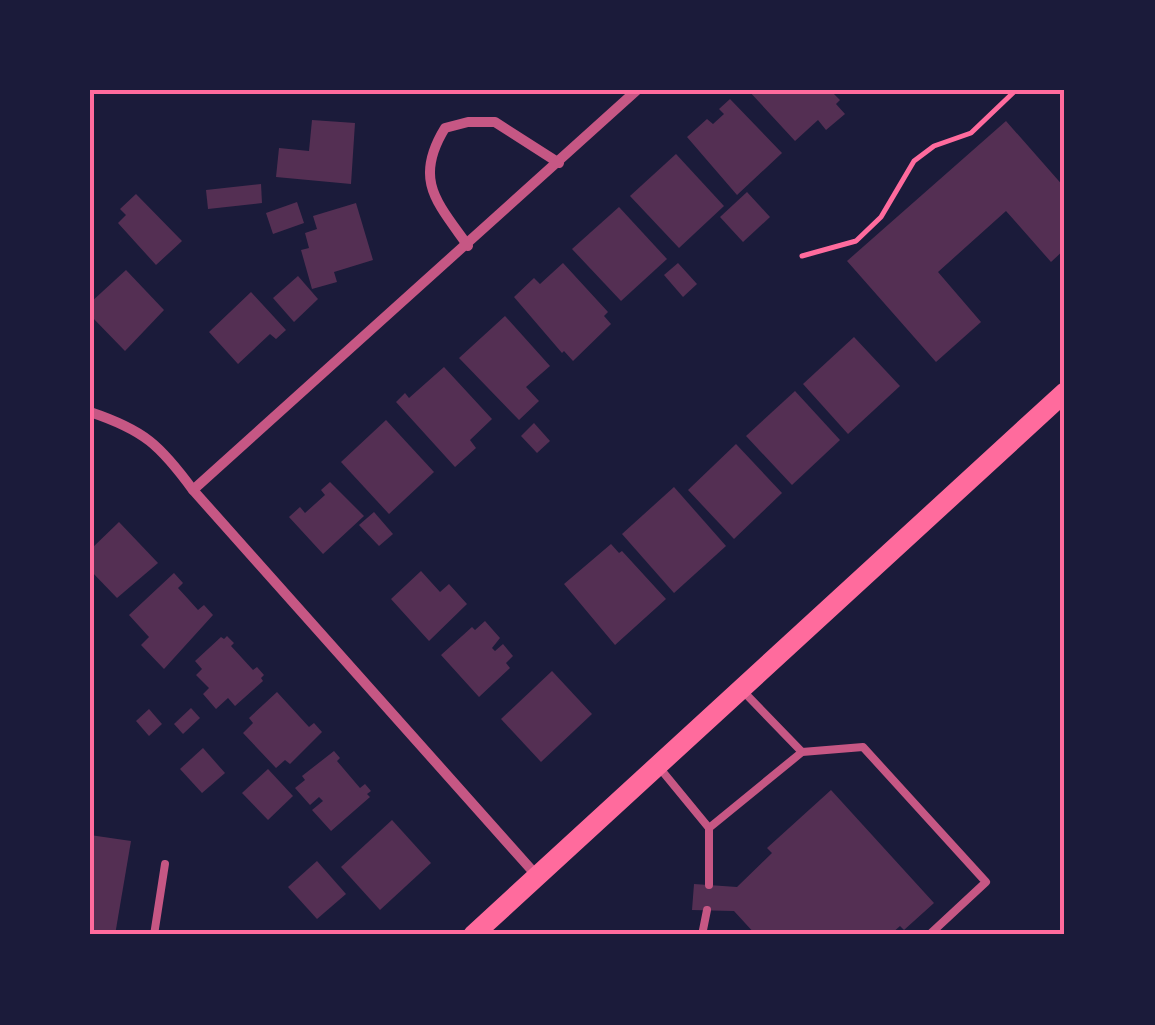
<svg xmlns="http://www.w3.org/2000/svg" width="1155" height="1025" viewBox="0 0 1155 1025" font-family="Inter,sans-serif">
<style>
.building{fill:#542f53}
.lines{fill:none;stroke-linecap:round;stroke-linejoin:round}
.path{stroke:#ff6b9d;stroke-width:5}
.service{stroke:#c65784;stroke-width:8}
.minor{stroke:#c65784;stroke-width:10}
.secondary{stroke:#ff6b9d;stroke-width:20}
.neatline{fill:none;stroke:#ff6b9d;stroke-width:4}
</style>
<rect width="100%" height="100%" fill="#1b1b3a"/>
<g class="building">
<polygon points="748,90 830,90 840,100 836,104 845,114 826,130 818,120 795,141"/>
<polygon points="730,99 782,153 737,195 687,137 707,119 713,124 724,114 719,109"/>
<polygon points="312,120 355,123 351,184 276,177 279,148 309,151"/>
<polygon points="1006,121 1065,188 1065,249 1051,262 1006,211 938,272 981,322 936,362 847,261"/>
<polygon points="676,154 724,206 679,248 630,196"/>
<polygon points="261,184 262,203 208,209 206,190"/>
<polygon points="747,192 770,217 743,242 720,217"/>
<polygon points="136,194 182,241 156,265 118,223 126,215 120,209"/>
<polygon points="297,202 304,223 273,234 266,213"/>
<polygon points="356,203 373,260 334,272 337,282 312,289 301,250 309,248 305,233 317,229 313,216"/>
<polygon points="619,207 667,259 621,301 572,249"/>
<polygon points="563,263 608,312 604,316 611,324 573,361 564,351 562,353 514,297 534,278 540,284"/>
<polygon points="678,263 697,284 683,297 664,275"/>
<polygon points="126,270 164,310 125,351 90,315 90,303"/>
<polygon points="298,276 318,299 294,322 273,298"/>
<polygon points="251,292 286,330 276,339 270,334 238,364 209,332"/>
<polygon points="505,316 550,366 526,387 539,401 519,420 459,358"/>
<polygon points="854,337 900,386 848,434 803,384"/>
<polygon points="444,367 492,419 470,440 476,448 455,467 396,402 405,393 409,398"/>
<polygon points="795,391 840,440 792,485 746,436"/>
<polygon points="386,420 434,472 389,514 341,462"/>
<polygon points="534,423 550,441 537,453 521,436"/>
<polygon points="736,444 782,493 734,539 688,490"/>
<polygon points="330,482 364,516 323,554 289,517 300,507 305,513 325,495 321,490"/>
<polygon points="674,487 726,546 674,593 622,534"/>
<polygon points="374,512 393,534 379,546 359,525"/>
<polygon points="119,522 158,563 117,598 90,570 90,550"/>
<polygon points="611,544 619,553 622,551 666,599 615,645 564,584"/>
<polygon points="421,571 440,592 449,584 467,604 429,641 391,599"/>
<polygon points="174,573 183,583 178,588 189,600 198,610 204,605 213,615 164,669 141,645 149,637 129,615"/>
<polygon points="485,621 500,638 492,648 495,651 503,644 513,656 506,663 510,668 479,697 441,655 472,627 475,630"/>
<polygon points="227,636 234,643 231,646 253,670 257,667 264,675 261,678 263,681 235,706 228,698 216,709 203,694 209,688 196,675 202,669 195,661 221,637 224,639"/>
<polygon points="552,671 592,714 541,762 501,719"/>
<polygon points="277,692 309,727 314,723 322,732 290,764 285,760 276,768 243,733 253,723 249,718"/>
<polygon points="191,708 200,718 183,734 174,724"/>
<polygon points="149,709 162,724 149,736 136,721"/>
<polygon points="203,748 225,773 202,793 180,769"/>
<polygon points="334,751 340,758 337,761 360,788 365,784 371,791 367,794 370,797 331,831 312,810 323,801 319,797 310,805 295,788 305,780 302,776"/>
<polygon points="268,769 293,796 268,820 242,793"/>
<polygon points="831,790 934,903 904,930 900,926 890,935 756,935 734,911 692,910 694,884 737,887 772,853 767,848"/>
<polygon points="392,820 431,863 380,910 341,867"/>
<polygon points="90,835 131,841 115,935 90,935"/>
<polygon points="317,861 346,894 317,919 288,887"/>
</g>
<g class="lines">
<polyline class="path" points="802,256 856,241 881,217 914,161 934,146 971,133 1016,90"/>
<g class="service">
<polyline points="741,689 802,752"/>
<polyline points="658,766 709,828 709,885"/>
<polyline points="709,828 802,752 863,747 986,882 929,935"/>
<polyline points="154,935 165,864"/>
<polyline points="702,935 707,910"/>
</g>
<g class="minor">
<path d="M468,246C437,202 413,180 445,128L468,122H495L559,163"/>
<path d="M90,412C144,430 160,445 193,490L537,876"/>
<polyline points="193,490 637,90"/>
</g>
<polyline class="secondary" points="473,935 1065,392"/>
</g>
<rect width="1155" height="1025" fill="none" stroke="#1b1b3a" stroke-width="185"/>
<rect x="92" y="92" width="970" height="840" class="neatline"/>
</svg>
